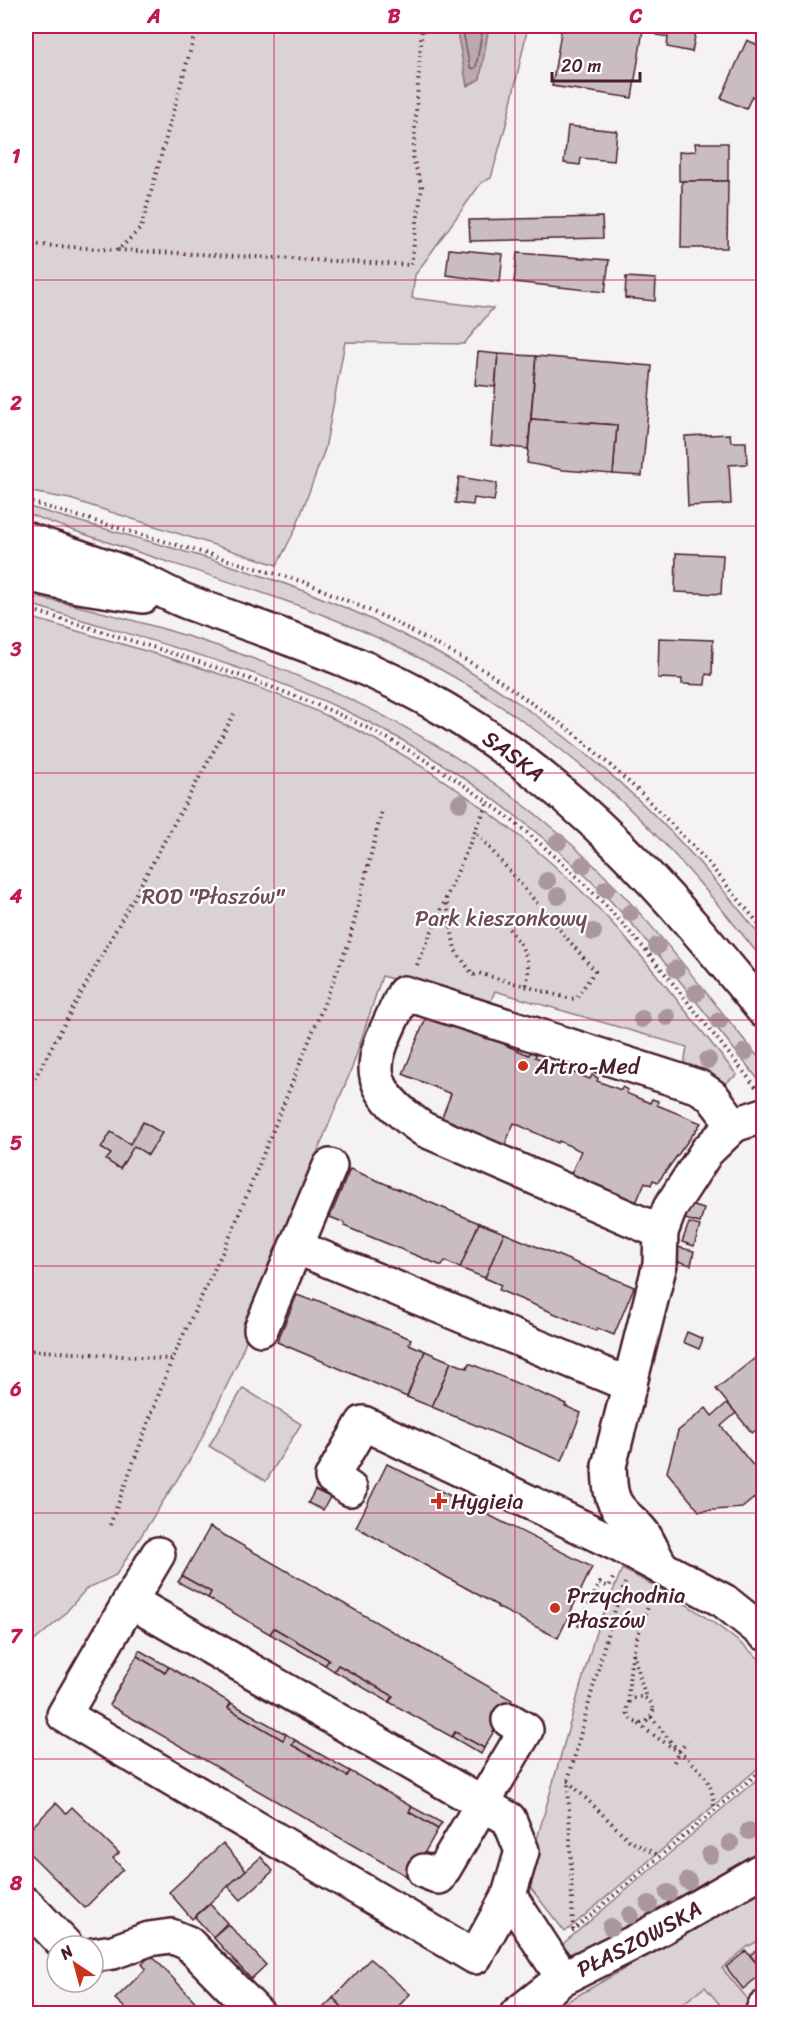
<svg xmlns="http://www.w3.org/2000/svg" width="789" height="2039" viewBox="0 0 789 2039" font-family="Sriracha,sans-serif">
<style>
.built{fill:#e7e2e3}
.green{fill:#dbd2d5;stroke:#927880;stroke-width:1.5}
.water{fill:#baa9ae;stroke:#8d727a;stroke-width:1.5}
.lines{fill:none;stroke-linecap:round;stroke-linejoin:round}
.shore{stroke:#77565f;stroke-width:1.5}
.building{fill:#cabdc1;stroke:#4a1f2b;stroke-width:1.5}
.minor-casing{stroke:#4a1f2b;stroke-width:38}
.path{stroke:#4a1f2b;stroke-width:4;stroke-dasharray:1.5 4.5;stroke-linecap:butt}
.minor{stroke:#fff;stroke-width:33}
.tree{fill:#aa979c}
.grid{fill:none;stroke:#c2185b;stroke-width:1.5;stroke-opacity:0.55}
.poi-dot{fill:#c8321e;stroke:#fff;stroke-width:2}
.labels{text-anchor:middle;stroke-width:4.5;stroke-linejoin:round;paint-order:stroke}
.street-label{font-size:22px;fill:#4a1f2b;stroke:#fff}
.park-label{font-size:22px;fill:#6e4c56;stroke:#fff}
.poi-label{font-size:22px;fill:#4a1f2b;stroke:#fff;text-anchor:start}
.neatline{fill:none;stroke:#c2185b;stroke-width:2}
.grid-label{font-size:20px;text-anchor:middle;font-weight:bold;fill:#c2185b}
</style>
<rect width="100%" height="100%" fill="#f4f2f2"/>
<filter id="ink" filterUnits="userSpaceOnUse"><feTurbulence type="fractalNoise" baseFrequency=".0167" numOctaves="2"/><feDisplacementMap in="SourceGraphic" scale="12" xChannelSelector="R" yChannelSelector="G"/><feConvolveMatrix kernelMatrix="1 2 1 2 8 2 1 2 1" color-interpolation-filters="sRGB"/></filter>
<g filter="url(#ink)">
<g class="built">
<polygon points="763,1938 763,2013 749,2013 722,1968 747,1947"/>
<polygon points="705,1986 727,2013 670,2014"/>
</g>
<g class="green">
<polygon points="26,26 528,26 507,121 491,178 481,183 415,275 412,298 493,308 464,344 345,342 325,449 295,530 277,565 70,499 26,491"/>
<path d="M26,506C119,534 215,557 307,592C457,650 591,741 698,861C708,873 761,933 764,942C765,947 764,954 763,960C726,914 689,868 647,826C574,752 483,687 389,643C272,588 146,560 26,513Z"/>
<path d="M26,596C73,603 120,617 167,630C312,673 446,736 562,836C639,902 699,985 763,1063V1085C706,1016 652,940 587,877C516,810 433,752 344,710C243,663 132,636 26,603Z"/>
<path d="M26,616C129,647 236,673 334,719C419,758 500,816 569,879C631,937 683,1009 737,1075L722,1085L712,1075L684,1065L687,1047L495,991L488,1008L382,976L352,1068L301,1192L238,1362L196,1450L116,1575L86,1589L61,1618L26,1648Z"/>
<polygon points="243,1388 301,1424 266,1481 209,1446"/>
<path d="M622,1569C677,1596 717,1622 763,1662V1764L565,1932L525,1881L595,1635Z"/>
<polygon points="763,1774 763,1852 578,1955 563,1952 560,1947 565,1942"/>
<polygon points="763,1890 763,1938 747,1947 722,1968 746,1997 749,2013 727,2013 705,1987 670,2013 545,2014"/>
</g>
<polygon class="water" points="456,26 489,26 480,79 467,86"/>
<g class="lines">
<polyline class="shore" points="462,26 470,67 473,69 476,67 483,26"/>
</g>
<g class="building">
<polygon points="562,26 616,26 643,30 632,98 552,86"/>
<polygon points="659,26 697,26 692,52 667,47 668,37 657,35"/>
<polygon points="747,40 764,48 764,101 752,96 746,109 721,98"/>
<polygon points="568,126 617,131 614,161 581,158 580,165 564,163"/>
<polygon points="695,143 728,143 728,181 679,181 679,152 696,151"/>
<polygon points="682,181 728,181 727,248 681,248"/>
<polygon points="602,217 603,238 470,241 469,220"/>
<polygon points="449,249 503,254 500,282 446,275"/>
<polygon points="517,253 609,260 605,292 514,282"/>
<polygon points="626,277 656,279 655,301 625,298"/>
<polygon points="478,352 498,354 495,387 475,385"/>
<polygon points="498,354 536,356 528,449 491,445"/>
<polygon points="536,356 652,366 642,476 613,474 617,425 531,419"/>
<polygon points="531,419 617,425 613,474 563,470 527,463"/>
<polygon points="730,434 731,442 746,442 747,464 729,465 731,504 688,506 685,436"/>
<polygon points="459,477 497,483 494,501 474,498 473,505 455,503"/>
<polygon points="676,553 723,555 721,594 675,592"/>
<polygon points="659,638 713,640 712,675 706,674 705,685 682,684 682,679 658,678"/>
<polygon points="428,1013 500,1042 501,1039 506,1041 505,1045 529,1055 531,1051 537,1053 535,1057 560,1067 562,1064 568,1066 566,1070 590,1079 592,1075 598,1078 597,1081 621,1090 622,1087 628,1090 626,1093 650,1103 652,1099 658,1101 657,1105 701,1123 658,1182 653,1180 651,1185 645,1182 635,1205 569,1178 581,1151 559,1141 558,1143 514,1123 503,1149 440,1122 451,1094 403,1074"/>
<polygon points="143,1122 162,1133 148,1155 134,1146 120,1169 106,1160 111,1154 101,1148 111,1132 130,1144"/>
<polygon points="350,1169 479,1223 460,1268 445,1261 442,1266 344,1226 345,1223 330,1217"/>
<polygon points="690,1205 704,1209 700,1223 685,1219"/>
<polygon points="479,1223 504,1233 485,1278 460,1268"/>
<polygon points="689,1223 700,1226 694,1246 682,1242"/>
<polygon points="504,1233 634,1287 614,1335 597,1328 596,1331 499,1290 501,1285 485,1278"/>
<polygon points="673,1246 694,1251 691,1265 670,1259"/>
<polygon points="297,1295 313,1301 314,1299 411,1339 409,1344 425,1351 407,1397 277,1342"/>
<polygon points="687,1332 703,1339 699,1349 683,1342"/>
<polygon points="425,1351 451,1362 432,1407 407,1397"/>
<polygon points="764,1351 764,1424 752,1433 716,1389"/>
<polygon points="451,1362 467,1368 469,1363 566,1404 565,1406 581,1413 562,1461 432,1407"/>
<polygon points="727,1403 736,1413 721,1426 764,1479 764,1490 742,1508 699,1511 667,1472 678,1431 706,1408 712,1416"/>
<polygon points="387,1464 592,1567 558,1638 497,1607 498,1606 468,1589 356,1527"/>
<polygon points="315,1490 330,1497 323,1510 308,1503"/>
<polygon points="210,1527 512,1700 484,1748 455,1732 452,1737 389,1702 393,1696 338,1665 334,1671 325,1665 329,1660 274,1628 270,1634 208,1598 211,1592 182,1576"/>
<polygon points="182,1576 211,1592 208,1598 178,1582"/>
<polygon points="274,1628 329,1660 325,1665 270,1634"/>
<polygon points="139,1650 169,1667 165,1673 137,1656"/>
<polygon points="137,1656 165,1673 169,1667 231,1703 228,1708 283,1740 286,1734 295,1740 292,1745 347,1776 350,1771 412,1807 409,1812 438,1829 410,1878 109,1705"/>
<polygon points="338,1665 393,1696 389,1702 334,1671"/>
<polygon points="231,1703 286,1734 283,1740 228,1708"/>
<polygon points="455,1732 484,1748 481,1754 452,1737"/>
<polygon points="295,1740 350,1771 347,1776 292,1745"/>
<polygon points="56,1803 66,1813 72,1807 119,1853 113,1858 123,1869 85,1908 26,1850 26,1833"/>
<polygon points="412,1807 442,1823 438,1829 409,1812"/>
<polygon points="223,1843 246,1870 192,1919 169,1892"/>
<polygon points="261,1857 273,1871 241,1900 228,1886"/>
<polygon points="210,1904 227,1923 213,1937 195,1917"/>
<polygon points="228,1924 266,1965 251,1979 213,1937"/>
<polygon points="764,1944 764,1972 750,1955"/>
<polygon points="746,1951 764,1972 743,1989 726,1967"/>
<polygon points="151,1955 207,2014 120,2014 125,2008 115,1999 146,1969 142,1964"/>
<polygon points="370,1959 410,1994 391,2014 349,2014 333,1998"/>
<polygon points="333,1998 349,2014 317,2014"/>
</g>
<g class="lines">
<defs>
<g id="minor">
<path id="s1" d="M26,539C62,552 101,563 137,578C155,586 172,597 190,603C278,635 365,661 446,710C578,789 667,892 764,1011"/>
<polyline points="26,574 78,586 143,596"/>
<path d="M661,1232L423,1129C354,1081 373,1059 404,993L699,1087L712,1096L734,1125"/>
<polyline points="296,1247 630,1385"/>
<polyline points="261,1329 330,1166"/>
<polyline points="350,1489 332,1477 363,1423 617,1544 724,1601 764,1633"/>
<path d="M663,1569C655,1558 651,1546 644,1535C637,1525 629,1520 621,1511C609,1499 610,1482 609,1466L660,1264L661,1232L670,1208L707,1151L734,1125L764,1115"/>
<polyline points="130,1601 158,1554"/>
<polyline points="424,1871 439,1877 526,1730 509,1720"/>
<polyline points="509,1895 475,1957 64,1715 130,1601 509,1819 522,1851 509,1895 563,1978"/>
<polyline points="26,1904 66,1946"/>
<polyline points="93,1955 113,1952 149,1939 171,1936 188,1943 258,2014"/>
<path id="s2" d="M517,2014L563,1978L645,1937L764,1869"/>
<polyline points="762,2014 764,2008"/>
</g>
</defs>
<use href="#minor" class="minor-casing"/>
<g class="path">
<polyline points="26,244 118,250 141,228 197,26"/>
<polyline points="118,250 411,265 422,187 413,158 422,26"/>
<polyline points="26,501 307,583 391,620 486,671 574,733 642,794 704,858 764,930"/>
<path d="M38,612C135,642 235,670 329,710C419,749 506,809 576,876C643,939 697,1016 756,1087"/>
<polyline points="446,898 455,950 474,976"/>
<path d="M502,919C519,944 534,955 526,986"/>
<polyline points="496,923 509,914"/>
<polyline points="417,965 487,804"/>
<polyline points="474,975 478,973 571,999 576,998 595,971 476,832"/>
<polyline points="26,1094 234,714"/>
<polyline points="26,1350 171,1359"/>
<polyline points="110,1525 172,1359 231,1234 349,942 382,810"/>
<polyline points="567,1619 579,1625 600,1583 609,1587 613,1578"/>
<polyline points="633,1653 646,1698"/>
<circle cx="640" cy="1710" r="13"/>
<path d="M629,1703C627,1662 637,1635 652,1597"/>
<polyline points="651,1717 676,1748"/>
<path d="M639,1724C669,1750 715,1763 714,1810"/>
<polyline points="674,1762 679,1751 687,1742"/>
<polyline points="568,1781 630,1841 660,1856"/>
<polyline points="573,1930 568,1781 610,1624 625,1583"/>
<polyline points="572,1931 764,1768"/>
</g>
<use href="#minor" class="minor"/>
</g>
<g class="tree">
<circle cx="460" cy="803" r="9"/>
<circle cx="558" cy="842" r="9"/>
<circle cx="583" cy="865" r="9"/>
<circle cx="547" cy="881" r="9"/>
<circle cx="606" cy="889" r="9"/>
<circle cx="558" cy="896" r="9"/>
<circle cx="630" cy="913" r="9"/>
<circle cx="593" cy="932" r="9"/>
<circle cx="657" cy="946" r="9"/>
<circle cx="676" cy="969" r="9"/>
<circle cx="696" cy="993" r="9"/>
<circle cx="667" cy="1017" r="9"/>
<circle cx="642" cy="1019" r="9"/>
<circle cx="719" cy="1021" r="9"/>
<circle cx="745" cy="1052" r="9"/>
<circle cx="708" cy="1060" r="9"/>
<circle cx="749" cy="1831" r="9"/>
<circle cx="730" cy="1843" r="9"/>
<circle cx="710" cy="1855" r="9"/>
<circle cx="688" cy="1881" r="9"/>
<circle cx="668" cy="1893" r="9"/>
<circle cx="649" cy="1904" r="9"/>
<circle cx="630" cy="1915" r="9"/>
<circle cx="611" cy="1927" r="9"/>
</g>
</g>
<path class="grid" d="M274,26V2014M515,26V2014M26,280H764M26,526H764M26,773H764M26,1020H764M26,1266H764M26,1513H764M26,1759H764"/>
<g class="poi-dot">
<circle cx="523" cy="1066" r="6"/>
<path d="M436 1492h6v6h6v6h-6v6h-6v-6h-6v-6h6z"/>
<circle cx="555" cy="1608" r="6"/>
</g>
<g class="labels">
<g class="street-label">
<text dy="8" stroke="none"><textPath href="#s1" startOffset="536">SASKA</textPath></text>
<text dy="8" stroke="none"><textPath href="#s2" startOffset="144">PŁASZOWSKA</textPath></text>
</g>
<g class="park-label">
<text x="213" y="904">ROD "Płaszów"</text>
<text x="501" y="926">Park kieszonkowy</text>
</g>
<g class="poi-label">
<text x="535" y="1074">Artro-Med</text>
<text x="451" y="1509">Hygieia</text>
<text x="567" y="1603">Przychodnia<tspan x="567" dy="25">Płaszów</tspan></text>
</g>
</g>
<rect width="789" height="2039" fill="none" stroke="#fff" stroke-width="66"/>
<g transform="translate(75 1964) rotate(324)"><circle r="28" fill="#ffffff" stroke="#b7a5aa" stroke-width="1.5"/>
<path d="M0-4.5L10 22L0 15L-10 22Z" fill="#c8321e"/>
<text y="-9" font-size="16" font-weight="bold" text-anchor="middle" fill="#4a1f2b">N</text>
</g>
<path d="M552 72v9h88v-9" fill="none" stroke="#4a1f2b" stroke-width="3"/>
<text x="561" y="72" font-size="18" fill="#4a1f2b" stroke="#ffffff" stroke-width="4.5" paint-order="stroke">20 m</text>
<rect x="33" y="33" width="723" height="1973" class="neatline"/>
<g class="grid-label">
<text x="154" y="23">A</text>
<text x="394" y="23">B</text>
<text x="636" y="23">C</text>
<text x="16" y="163">1</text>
<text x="16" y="410">2</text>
<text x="16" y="656">3</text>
<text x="16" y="903">4</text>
<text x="16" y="1150">5</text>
<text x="16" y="1396">6</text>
<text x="16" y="1643">7</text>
<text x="16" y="1890">8</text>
</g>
</svg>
